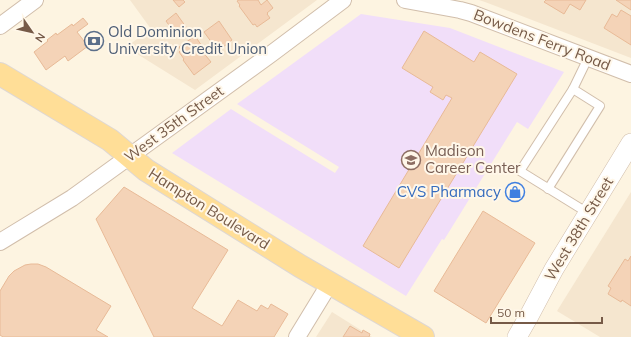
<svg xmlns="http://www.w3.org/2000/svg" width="631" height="337" viewBox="0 0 631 337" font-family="Mulish,sans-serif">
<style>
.residential{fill:#f5e6cf}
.education{fill:#f1def9}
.building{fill:#f4d3b7;stroke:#e8ba97}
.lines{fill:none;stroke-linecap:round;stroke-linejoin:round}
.service-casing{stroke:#d1beab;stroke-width:10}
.minor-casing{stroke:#d1beab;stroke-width:18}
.tertiary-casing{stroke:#d1beab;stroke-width:20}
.primary-casing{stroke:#ded7d3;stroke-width:24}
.service{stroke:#fff;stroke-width:8}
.minor{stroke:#fff;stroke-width:16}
.tertiary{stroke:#fff;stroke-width:19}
.primary{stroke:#ffde97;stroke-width:22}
.labels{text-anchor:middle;stroke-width:4;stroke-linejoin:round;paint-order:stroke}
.service-label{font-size:15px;fill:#4e5e75;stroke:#fff7e9;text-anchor:start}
.street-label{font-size:15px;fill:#765a47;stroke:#fff7e9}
.education-label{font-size:15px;fill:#785e54;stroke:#fff7e9;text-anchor:start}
.shop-label{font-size:15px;fill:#366cbe;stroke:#fff7e9;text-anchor:end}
</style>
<rect width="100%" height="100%" fill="#fdf4e1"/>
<g class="residential">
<polygon points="130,0 317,0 195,90 126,47 151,29"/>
<polygon points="479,0 631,0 631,58 485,2"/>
<polygon points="631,192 631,337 600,337 557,311"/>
<polygon points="332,312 372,337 316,337"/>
</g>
<polygon class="education" points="361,14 450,28 564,72 528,129 517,122 444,240 442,239 406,296 172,153 231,109 335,173 339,167 237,104"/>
<g class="building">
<polygon points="173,0 183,0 185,2 179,7"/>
<polygon points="239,0 258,0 261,5 267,0 273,8 267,13 268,14 267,14 270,18 257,27 255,24 253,25 239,6 240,5 237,1"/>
<polygon points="546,0 586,0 580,10 570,4 564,14 544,2"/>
<polygon points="616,0 631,0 631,10"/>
<polygon points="621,10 631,16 631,45 604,28 612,14 617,17"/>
<polygon points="176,13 186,27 176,35 166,21"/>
<polygon points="83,18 88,24 77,32 88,46 68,61 65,56 46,70 34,52 48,41 47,40 56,33 57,35 72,24 73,26"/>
<polygon points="219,21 232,40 218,51 204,32"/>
<polygon points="424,31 474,62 480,52 517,74 399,268 363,246 452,98 446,95 443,100 430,92 433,87 402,68"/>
<polygon points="195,36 204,49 202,51 211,62 194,75 183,60 184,59 179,52 181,50 179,47"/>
<polygon points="124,187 228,250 192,308 222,326 238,300 257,311 261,305 268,309 271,304 288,314 274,337 154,337 96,219"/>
<polygon points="483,211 535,243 486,323 434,291"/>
<polygon points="631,256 631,306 622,300 621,302 608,294 611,288 608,286 625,259 628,261"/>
<polygon points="31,264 38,264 46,267 111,306 96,330 108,337 3,337 0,335 0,291 9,276 14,271 25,265"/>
<polygon points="350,326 362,333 363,330 370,334 369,337 343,337"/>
</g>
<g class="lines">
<defs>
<g id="service">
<polyline points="588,58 573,89 520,171 588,213"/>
<polyline points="548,189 600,106 573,89"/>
</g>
<g id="minor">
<polyline points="405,0 460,10 471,13 631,74"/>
<polyline points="0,26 35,0"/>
<polyline points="0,242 72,198 271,54 343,0"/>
<polyline points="297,337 330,283"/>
</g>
<polyline id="tertiary" points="517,337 529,316 554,269 631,143"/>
<polyline id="primary" points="0,74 110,140 146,170 300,266 423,337"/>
</defs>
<use href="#service" class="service-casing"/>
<use href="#minor" class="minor-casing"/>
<use href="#tertiary" class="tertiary-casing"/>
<use href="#primary" class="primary-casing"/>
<use href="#service" class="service"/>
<use href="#minor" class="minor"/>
<use href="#tertiary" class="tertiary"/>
<use href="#primary" class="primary"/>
</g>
<defs>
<symbol id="bank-ring" viewBox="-11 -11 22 22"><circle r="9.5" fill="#fff7e9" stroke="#5c6f8a" stroke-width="1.5"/><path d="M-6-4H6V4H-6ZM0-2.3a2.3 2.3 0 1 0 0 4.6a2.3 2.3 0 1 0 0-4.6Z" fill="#5c6f8a"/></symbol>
<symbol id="school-ring" viewBox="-11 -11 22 22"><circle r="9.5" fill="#fff7e9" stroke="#8d6e63" stroke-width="1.5"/><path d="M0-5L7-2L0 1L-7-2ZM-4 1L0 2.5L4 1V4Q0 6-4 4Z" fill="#8d6e63"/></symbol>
<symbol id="shop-ring" viewBox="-11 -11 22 22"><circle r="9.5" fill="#fff7e9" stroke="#3f7fe0" stroke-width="1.5"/><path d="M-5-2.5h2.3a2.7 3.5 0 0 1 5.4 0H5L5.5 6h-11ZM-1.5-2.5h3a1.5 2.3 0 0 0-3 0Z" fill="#3f7fe0"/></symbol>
</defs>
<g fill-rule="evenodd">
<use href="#bank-ring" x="83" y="30" width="22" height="22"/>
<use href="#school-ring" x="400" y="149" width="22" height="22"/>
<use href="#shop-ring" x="504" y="181" width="22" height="22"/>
</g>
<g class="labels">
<g class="service-label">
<text x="108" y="37">Old Dominion<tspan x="108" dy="17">University Credit Union</tspan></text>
</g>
<g class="street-label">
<text transform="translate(542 40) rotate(21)" y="5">Bowdens Ferry Road</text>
<text transform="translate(174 124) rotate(-36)" y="5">West 35th Street</text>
<text transform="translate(209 209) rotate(32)" y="5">Hampton Boulevard</text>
<text transform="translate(579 229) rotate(-59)" y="5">West 38th Street</text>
</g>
<g class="education-label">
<text x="425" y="156">Madison<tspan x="425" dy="17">Career Center</tspan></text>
</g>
<g class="shop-label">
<text x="501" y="197">CVS Pharmacy</text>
</g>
</g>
<g transform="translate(32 32) rotate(124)" stroke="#fff7e9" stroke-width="3" paint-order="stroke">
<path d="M0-3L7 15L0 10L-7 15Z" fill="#765a47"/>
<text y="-6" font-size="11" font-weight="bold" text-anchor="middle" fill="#765a47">N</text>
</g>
<path d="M491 317v6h111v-6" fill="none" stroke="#765a47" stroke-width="2"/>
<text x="497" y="317" font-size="12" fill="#765a47" stroke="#fff7e9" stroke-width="3" paint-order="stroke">50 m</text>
</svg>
